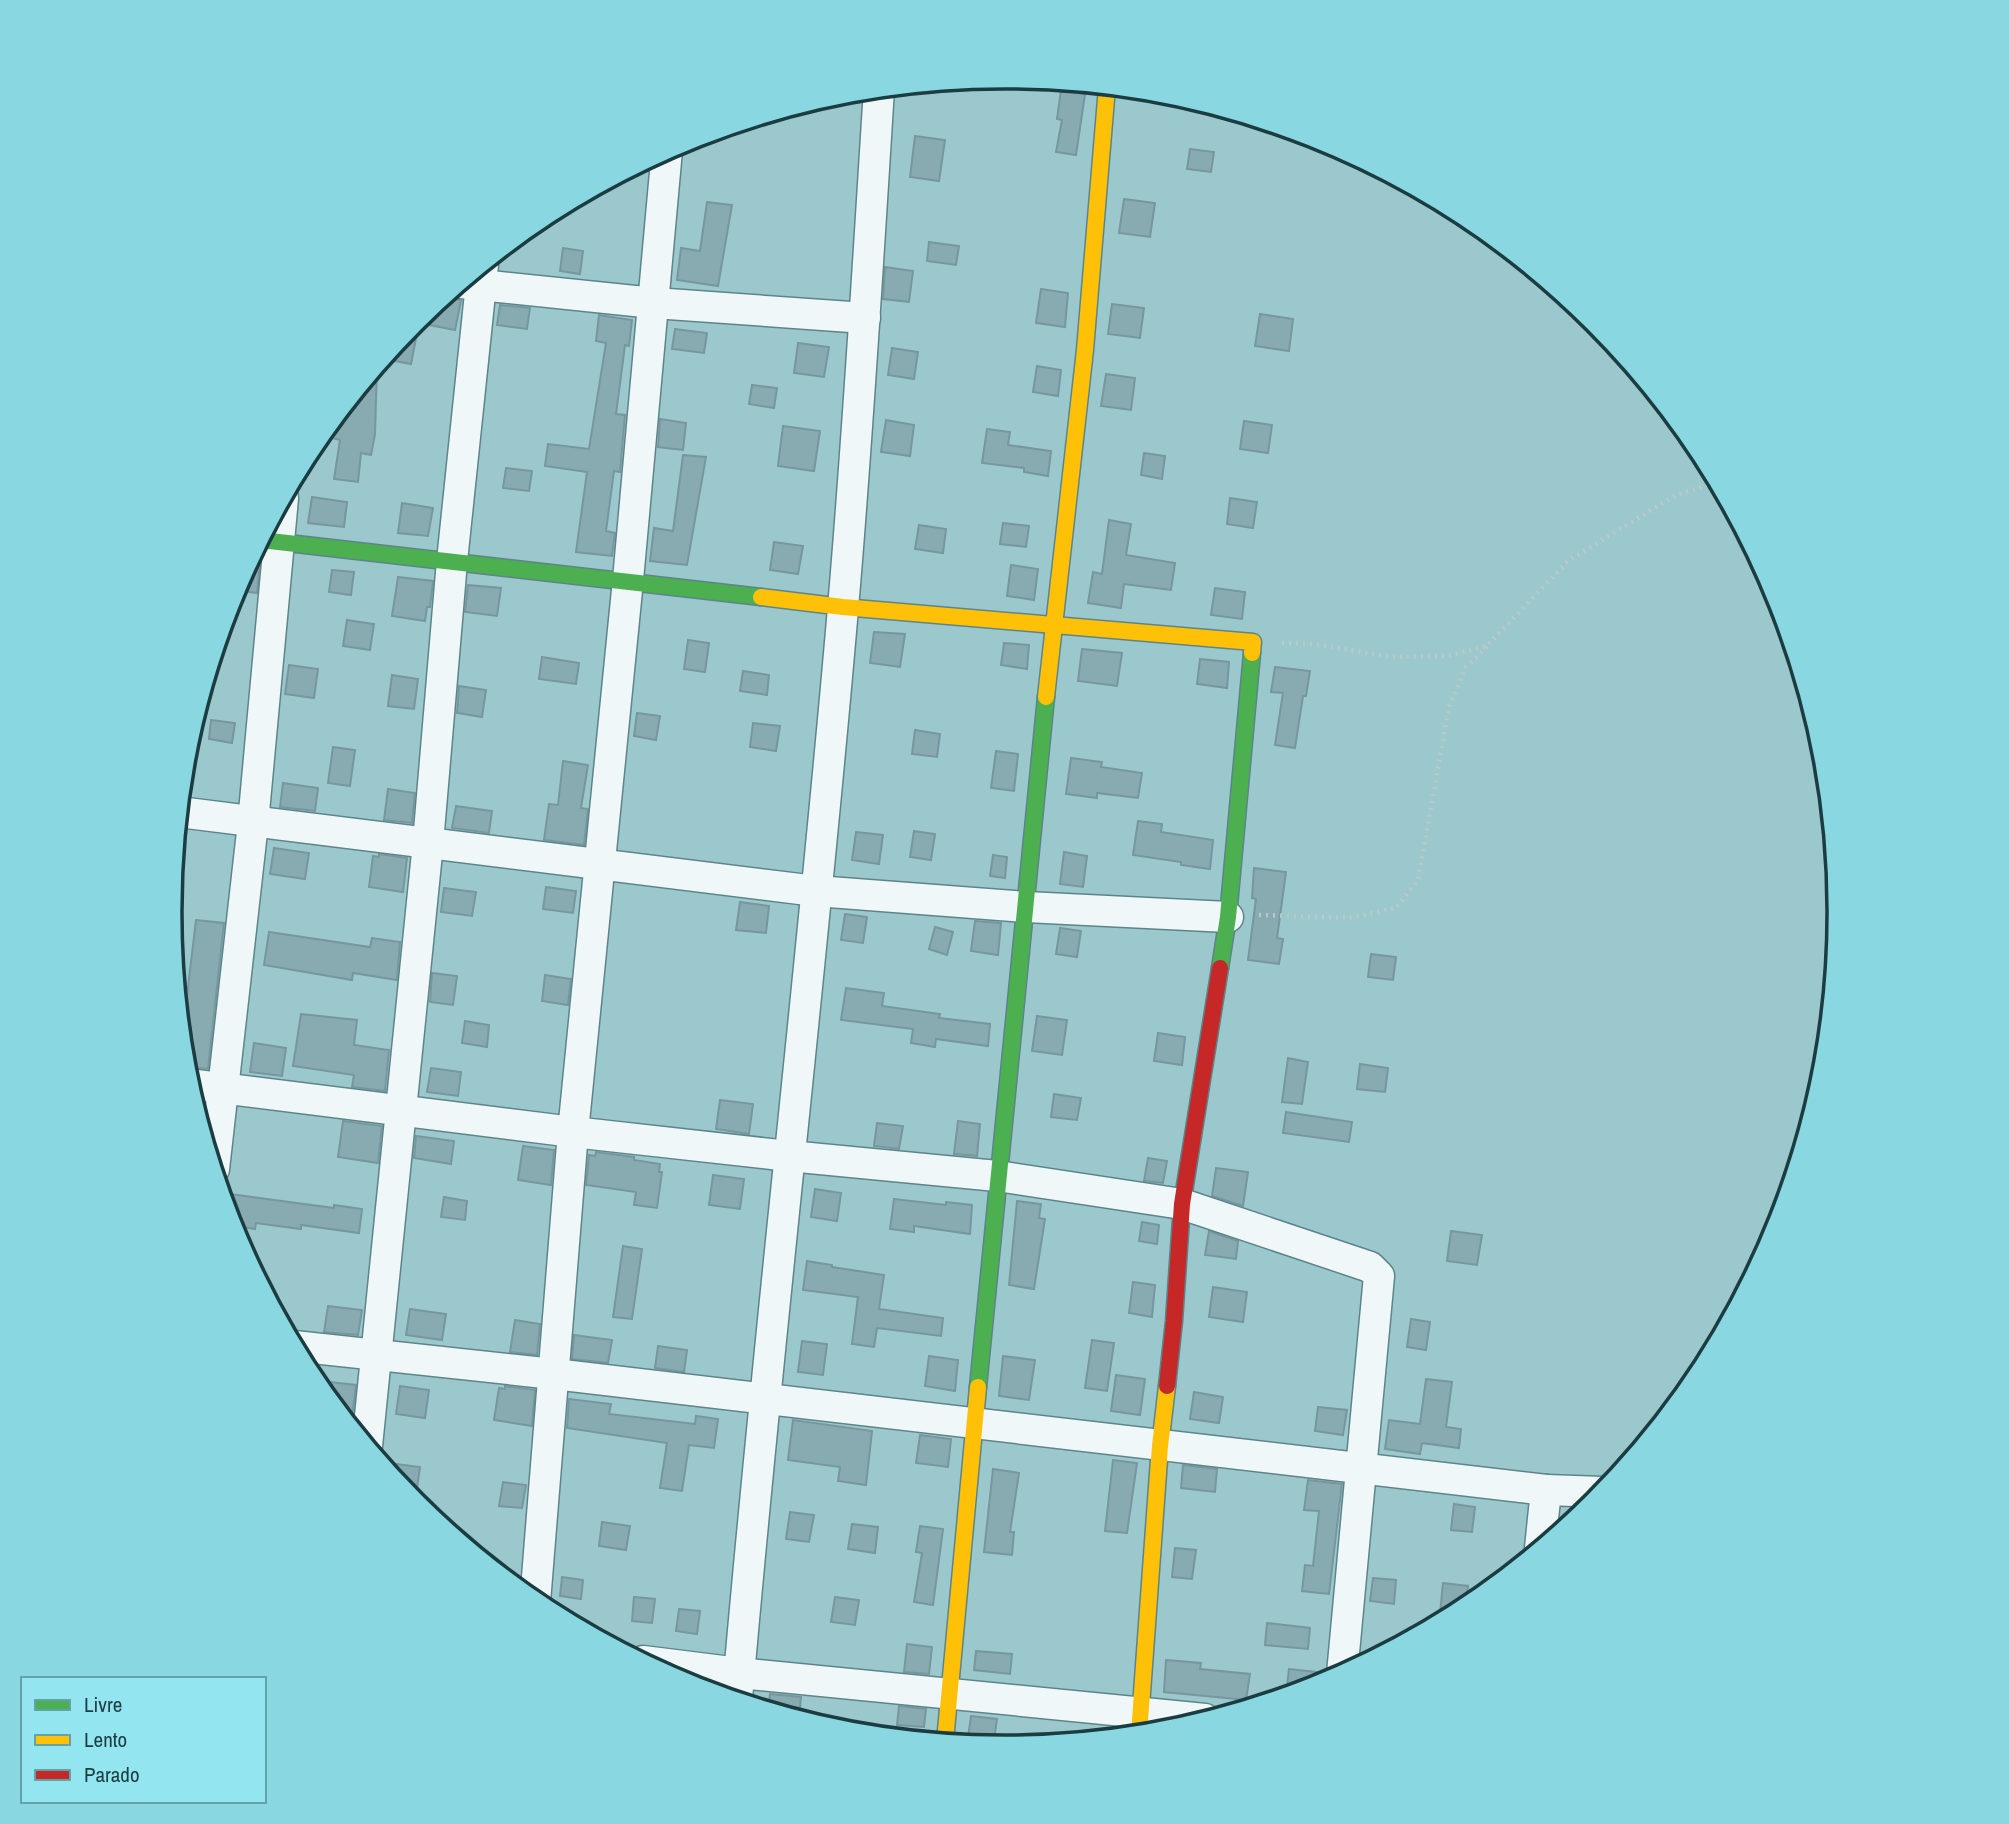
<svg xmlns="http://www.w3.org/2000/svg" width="2009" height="1824" viewBox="0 0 2009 1824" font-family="'Archivo Narrow',sans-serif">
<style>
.building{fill:#88aab1;stroke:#76979e;stroke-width:2}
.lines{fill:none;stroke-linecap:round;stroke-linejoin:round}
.street-casing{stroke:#5d8589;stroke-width:33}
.fast-casing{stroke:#5d8589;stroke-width:19}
.slow-casing{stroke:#5d8589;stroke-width:19}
.jam-casing{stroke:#5d8589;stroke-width:19}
.path{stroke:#bbc9ca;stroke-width:4.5;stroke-dasharray:2 5;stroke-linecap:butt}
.street{stroke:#f0f7f8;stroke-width:30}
.fast{stroke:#4caf50;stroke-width:16}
.slow{stroke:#ffc107;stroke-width:16}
.jam{stroke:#c62828;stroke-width:16}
.rim{fill:none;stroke:#1b3d41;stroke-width:3.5}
</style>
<rect width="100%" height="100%" fill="#9bc8cd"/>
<g class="building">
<polygon points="1061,90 1085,94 1076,155 1056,152 1062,120 1057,119"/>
<polygon points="915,136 945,140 939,181 910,177"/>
<polygon points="1190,149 1214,152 1211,172 1187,169"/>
<polygon points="1124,199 1155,203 1150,237 1119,233"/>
<polygon points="707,202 732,205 718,286 677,280 681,248 700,251"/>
<polygon points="929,242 959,246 956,265 927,261"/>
<polygon points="563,248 583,251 580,274 560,271"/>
<polygon points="885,267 913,271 909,302 883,299"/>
<polygon points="1041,289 1068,293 1065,327 1036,323"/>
<polygon points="448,294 461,301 455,330 419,323 411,364 384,359 414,321"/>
<polygon points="1112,304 1144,308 1140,338 1108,334"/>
<polygon points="500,305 530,308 527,329 497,325"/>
<polygon points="1260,314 1293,319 1289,351 1255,346"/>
<polygon points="599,315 632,320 629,346 625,345 616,414 625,415 620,472 614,471 606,531 615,533 612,556 576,552 587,472 545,466 548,444 589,449 606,343 596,341"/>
<polygon points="675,329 707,333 704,353 672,349"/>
<polygon points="798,343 829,347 824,377 794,373"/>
<polygon points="892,348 918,352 914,379 888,375"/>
<polygon points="1037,366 1061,370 1058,396 1033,392"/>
<polygon points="377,367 375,434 371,455 361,453 358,482 334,479 340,440 321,435"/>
<polygon points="1106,374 1135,378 1131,410 1101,406"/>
<polygon points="752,385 777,388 774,408 749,404"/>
<polygon points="660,419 686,423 683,450 658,447"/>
<polygon points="886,420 914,425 910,456 881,452"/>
<polygon points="1244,421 1272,425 1268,453 1240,449"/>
<polygon points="783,426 820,431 814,471 778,466"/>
<polygon points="987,429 1010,432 1008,445 1051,451 1048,476 1024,472 1024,468 982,463"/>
<polygon points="1144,453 1165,456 1162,479 1141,475"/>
<polygon points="683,455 706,457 687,565 650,561 654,528 673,531"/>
<polygon points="506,468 532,471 529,491 503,488"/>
<polygon points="312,497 347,502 344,527 308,523"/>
<polygon points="1230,498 1257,502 1253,528 1227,524"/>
<polygon points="402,503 433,508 428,536 398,533"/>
<polygon points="1109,520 1131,524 1126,555 1175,563 1171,590 1124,584 1121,608 1088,603 1093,572 1102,574"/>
<polygon points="1003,523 1029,526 1026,547 1000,544"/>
<polygon points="919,525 946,529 943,553 915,549"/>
<polygon points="774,542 803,546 798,574 770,570"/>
<polygon points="251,559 260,562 257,593 234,590"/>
<polygon points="1011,565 1038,569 1034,600 1007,596"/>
<polygon points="332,570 354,572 351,595 329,592"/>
<polygon points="398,577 433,581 430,607 427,607 425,621 392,616"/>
<polygon points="468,585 501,588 497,616 465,612"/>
<polygon points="1215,588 1245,592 1242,619 1211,615"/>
<polygon points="347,620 374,624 370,650 343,646"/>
<polygon points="874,632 905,634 900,667 870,663"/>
<polygon points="688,640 709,643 705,672 684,669"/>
<polygon points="1004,643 1029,645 1027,669 1001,665"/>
<polygon points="1082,649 1122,653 1117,686 1078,681"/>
<polygon points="542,657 579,663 576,684 539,679"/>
<polygon points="1200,659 1229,662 1227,688 1197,684"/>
<polygon points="289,665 318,669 314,698 285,694"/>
<polygon points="1275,667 1310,671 1306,696 1303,696 1295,748 1275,745 1283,693 1271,692"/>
<polygon points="743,671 769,675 767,695 740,691"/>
<polygon points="392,675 418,679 414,709 388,706"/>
<polygon points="459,686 486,690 482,717 457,713"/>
<polygon points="637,713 660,716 656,740 634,736"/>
<polygon points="211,720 235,723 232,743 209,739"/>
<polygon points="753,723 780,726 776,751 750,747"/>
<polygon points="915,730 940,734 937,757 912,754"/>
<polygon points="333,747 355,750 350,786 328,783"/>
<polygon points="996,751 1018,754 1014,791 991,788"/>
<polygon points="1071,758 1102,762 1101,767 1142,773 1138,798 1097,793 1097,798 1066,794"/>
<polygon points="563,761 588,765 581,808 588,809 584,845 544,840 549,804 558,805"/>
<polygon points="283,783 318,788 315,811 280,807"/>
<polygon points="388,789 415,793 412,823 384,820"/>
<polygon points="456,806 492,811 489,833 452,828"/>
<polygon points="1138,821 1162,824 1161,832 1213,840 1210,869 1181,865 1181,862 1133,855"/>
<polygon points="914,831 935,834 931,860 910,857"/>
<polygon points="856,832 883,835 879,864 852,860"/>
<polygon points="274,848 309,853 305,879 270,874"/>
<polygon points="1064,852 1087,856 1083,887 1060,884"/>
<polygon points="379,854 407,858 403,892 369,887 373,856 379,857"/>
<polygon points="993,855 1007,857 1005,878 990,876"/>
<polygon points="1254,868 1286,872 1277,938 1283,939 1279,964 1248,960 1256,899 1252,898"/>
<polygon points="546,887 576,891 573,913 543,909"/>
<polygon points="444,888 476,892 472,916 441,912"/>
<polygon points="740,902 769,906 766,933 736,930"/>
<polygon points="845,914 867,917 863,943 841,940"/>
<polygon points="196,920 224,923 208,1069 185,1067 182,1037"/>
<polygon points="975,921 1001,923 998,955 971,951"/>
<polygon points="935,927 953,932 947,955 929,949"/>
<polygon points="1060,928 1081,931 1077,957 1056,954"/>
<polygon points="269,932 370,947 372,938 400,942 397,980 353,973 352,980 264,965"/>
<polygon points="1371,954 1396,957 1393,980 1368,977"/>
<polygon points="432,973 457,976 453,1005 430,1002"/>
<polygon points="545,975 571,979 568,1005 542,1001"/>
<polygon points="846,988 884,993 882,1006 940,1014 939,1018 990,1024 988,1046 936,1039 935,1047 911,1043 913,1029 841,1020"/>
<polygon points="301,1014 357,1020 354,1045 389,1050 385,1091 352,1087 354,1075 293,1066"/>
<polygon points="1037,1016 1067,1020 1062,1055 1032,1051"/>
<polygon points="465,1021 489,1025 487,1047 462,1043"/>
<polygon points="1158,1033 1185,1037 1182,1065 1154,1061"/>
<polygon points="254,1043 286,1048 282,1076 250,1072"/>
<polygon points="1288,1058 1308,1062 1302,1104 1282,1102"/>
<polygon points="1360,1064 1388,1068 1385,1092 1357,1089"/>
<polygon points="431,1068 461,1072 458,1096 427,1092"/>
<polygon points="1054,1094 1081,1098 1077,1120 1051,1117"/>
<polygon points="720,1100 753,1104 749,1134 716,1129"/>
<polygon points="1286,1112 1352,1122 1349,1142 1283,1133"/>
<polygon points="343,1121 382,1126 378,1163 338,1157"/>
<polygon points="958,1121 980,1124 977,1156 954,1154"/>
<polygon points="877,1123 903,1126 899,1149 874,1146"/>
<polygon points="416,1136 454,1141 451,1164 414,1158"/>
<polygon points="523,1146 554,1150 551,1185 518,1180"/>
<polygon points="596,1152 634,1157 634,1160 660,1164 659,1172 662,1172 657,1208 634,1205 636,1192 586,1185 589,1155 595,1156"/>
<polygon points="1148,1158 1167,1161 1163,1183 1144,1181"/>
<polygon points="1216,1168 1248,1172 1243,1206 1212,1196"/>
<polygon points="713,1175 744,1179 740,1209 709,1205"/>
<polygon points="815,1189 841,1193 837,1221 811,1217"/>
<polygon points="230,1194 334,1208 334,1205 362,1209 359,1233 301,1225 301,1229 256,1223 255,1229 231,1225 227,1212"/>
<polygon points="444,1197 467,1201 465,1220 441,1217"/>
<polygon points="894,1199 946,1205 946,1202 972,1205 970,1234 914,1226 914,1232 890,1229"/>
<polygon points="1017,1201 1041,1204 1039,1218 1045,1219 1034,1289 1009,1285"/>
<polygon points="1142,1222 1159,1225 1157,1244 1139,1241"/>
<polygon points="1209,1231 1238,1241 1236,1259 1205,1255"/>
<polygon points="1451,1231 1482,1235 1477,1265 1447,1261"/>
<polygon points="623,1246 642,1249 632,1319 613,1317"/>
<polygon points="807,1261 832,1265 832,1267 884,1275 879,1309 943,1318 941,1336 877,1328 874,1347 852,1344 858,1297 803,1290"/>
<polygon points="1133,1282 1155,1285 1152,1317 1129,1313"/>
<polygon points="1213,1287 1247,1292 1243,1322 1209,1317"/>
<polygon points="328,1306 362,1310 358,1335 324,1332"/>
<polygon points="410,1309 446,1314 442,1340 406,1335"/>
<polygon points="1411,1319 1430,1322 1426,1350 1407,1347"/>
<polygon points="515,1320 540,1324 537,1355 510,1352"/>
<polygon points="574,1335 612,1340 608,1363 572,1359"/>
<polygon points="1092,1340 1114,1343 1107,1391 1085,1388"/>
<polygon points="802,1341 827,1344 823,1375 798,1372"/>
<polygon points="658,1346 687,1350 684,1372 655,1368"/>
<polygon points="929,1356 958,1360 955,1391 925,1386"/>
<polygon points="1003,1356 1035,1360 1029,1400 999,1396"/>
<polygon points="1116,1375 1145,1379 1140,1415 1111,1411"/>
<polygon points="1426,1379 1452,1382 1446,1427 1461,1429 1459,1448 1422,1443 1420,1454 1385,1449 1389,1420 1420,1424"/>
<polygon points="330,1382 356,1385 351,1426 328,1397"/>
<polygon points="400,1386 429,1390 425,1418 396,1414"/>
<polygon points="505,1386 535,1390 532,1426 494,1420 499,1388 505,1389"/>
<polygon points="1194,1392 1223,1397 1219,1423 1190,1419"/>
<polygon points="569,1399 611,1404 609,1414 695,1424 696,1416 718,1419 714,1448 689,1445 682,1491 660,1488 667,1443 567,1428"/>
<polygon points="1318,1407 1347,1410 1343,1435 1315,1431"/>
<polygon points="793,1420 872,1431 866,1485 838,1481 840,1467 788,1460"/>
<polygon points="920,1435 951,1439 948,1467 916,1463"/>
<polygon points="1113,1460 1137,1463 1127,1533 1105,1531"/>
<polygon points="381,1462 420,1467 415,1503 414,1502"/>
<polygon points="1183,1465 1217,1469 1215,1492 1181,1488"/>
<polygon points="993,1469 1019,1473 1010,1532 1014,1532 1012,1555 984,1552"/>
<polygon points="1308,1480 1342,1484 1329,1594 1302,1591 1305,1565 1313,1566 1319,1511 1304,1510"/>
<polygon points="503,1482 526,1485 522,1508 499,1506"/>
<polygon points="1454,1504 1475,1507 1472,1532 1451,1530"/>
<polygon points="790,1512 814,1515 809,1542 786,1539"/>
<polygon points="602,1522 630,1526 626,1550 599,1546"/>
<polygon points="852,1524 878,1527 875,1553 848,1549"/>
<polygon points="920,1526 943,1529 933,1605 914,1602 922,1553 916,1552"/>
<polygon points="1175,1548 1196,1550 1192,1579 1172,1577"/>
<polygon points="562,1577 583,1580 581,1599 560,1596"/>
<polygon points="1373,1578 1396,1580 1394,1604 1370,1601"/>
<polygon points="1443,1583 1468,1586 1466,1608 1454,1614 1440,1613"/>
<polygon points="634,1597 655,1599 652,1623 632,1621"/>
<polygon points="835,1597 859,1600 855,1625 831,1622"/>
<polygon points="679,1609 700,1611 697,1634 676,1631"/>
<polygon points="1267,1623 1310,1628 1308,1649 1265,1645"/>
<polygon points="907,1644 932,1647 929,1674 904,1672"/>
<polygon points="976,1651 1012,1654 1010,1674 974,1670"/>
<polygon points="1166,1660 1201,1663 1200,1669 1250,1674 1246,1700 1164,1692"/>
<polygon points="1289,1669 1325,1673 1327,1682 1286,1695"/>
<polygon points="770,1694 801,1697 799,1718 768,1709"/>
<polygon points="899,1706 926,1709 924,1727 897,1725"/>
<polygon points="971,1716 997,1719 994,1740 968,1737"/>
</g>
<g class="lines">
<defs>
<g id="street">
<polyline points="461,283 654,303 865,318"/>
<polyline points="179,812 816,891 1026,907 1228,917"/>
<polyline points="188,1084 573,1132 789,1156 997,1176 1182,1204 1370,1267 1379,1276 1342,1674"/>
<polyline points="214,1169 253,823 283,498"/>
<polyline points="294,1346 554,1374 1546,1490 1540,1548"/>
<polyline points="367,1446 428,843 452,561 483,265"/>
<polyline points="1546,1490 1603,1492"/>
<polyline points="535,1602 573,1132 628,580 667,150"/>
<polyline points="643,1661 739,1673 1205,1719"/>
<path d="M737,1699C768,1335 812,972 843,608C858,435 868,262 879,89"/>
</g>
<g id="fast">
<polyline points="261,540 761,597"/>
<polyline points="1220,968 1228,917 1252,653"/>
<polyline points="978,1387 1046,697"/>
</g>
<g id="slow">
<polyline points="761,597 843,607 1253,642 1252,653"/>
<polyline points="1046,697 1085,350 1107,87"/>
<polyline points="1139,1734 1160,1446 1167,1386"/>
<polyline points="945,1741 978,1387"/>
</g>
<polyline id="jam" points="1167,1386 1174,1321 1182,1204 1220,968"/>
</defs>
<use href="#street" class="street-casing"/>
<use href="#fast" class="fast-casing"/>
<use href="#slow" class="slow-casing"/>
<use href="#jam" class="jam-casing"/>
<g class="path">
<polyline points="1282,643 1315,644 1391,657 1447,656 1487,646 1569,560 1676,495 1717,482"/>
<polyline points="1259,915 1349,918 1396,908 1418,880 1449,707 1466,667 1487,647"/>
</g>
<use href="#street" class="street"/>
<use href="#fast" class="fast"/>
<use href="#slow" class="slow"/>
<use href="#jam" class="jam"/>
</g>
<path d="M0 0H2009V1824H0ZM1004 89H1005A822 822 0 0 1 1827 911V913A822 822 0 0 1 1005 1735H1004A822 822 0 0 1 182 913V911A822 822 0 0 1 1004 89Z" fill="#89d8e1" fill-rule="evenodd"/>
<path class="rim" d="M1004 89H1005A822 822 0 0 1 1827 911V913A822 822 0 0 1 1005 1735H1004A822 822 0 0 1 182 913V911A822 822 0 0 1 1004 89Z"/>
<rect x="21" y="1677" width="245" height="126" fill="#93e5ef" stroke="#63a2a9" stroke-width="2"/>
<rect x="35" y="1700" width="35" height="10" fill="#4caf50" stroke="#63a2a9" stroke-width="2"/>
<text x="84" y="1712" font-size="21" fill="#1b3d41">Livre</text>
<rect x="35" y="1735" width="35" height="10" fill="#ffc107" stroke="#63a2a9" stroke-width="2"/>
<text x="84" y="1747" font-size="21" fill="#1b3d41">Lento</text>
<rect x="35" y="1770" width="35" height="10" fill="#c62828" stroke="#63a2a9" stroke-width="2"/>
<text x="84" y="1782" font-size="21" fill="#1b3d41">Parado</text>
</svg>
